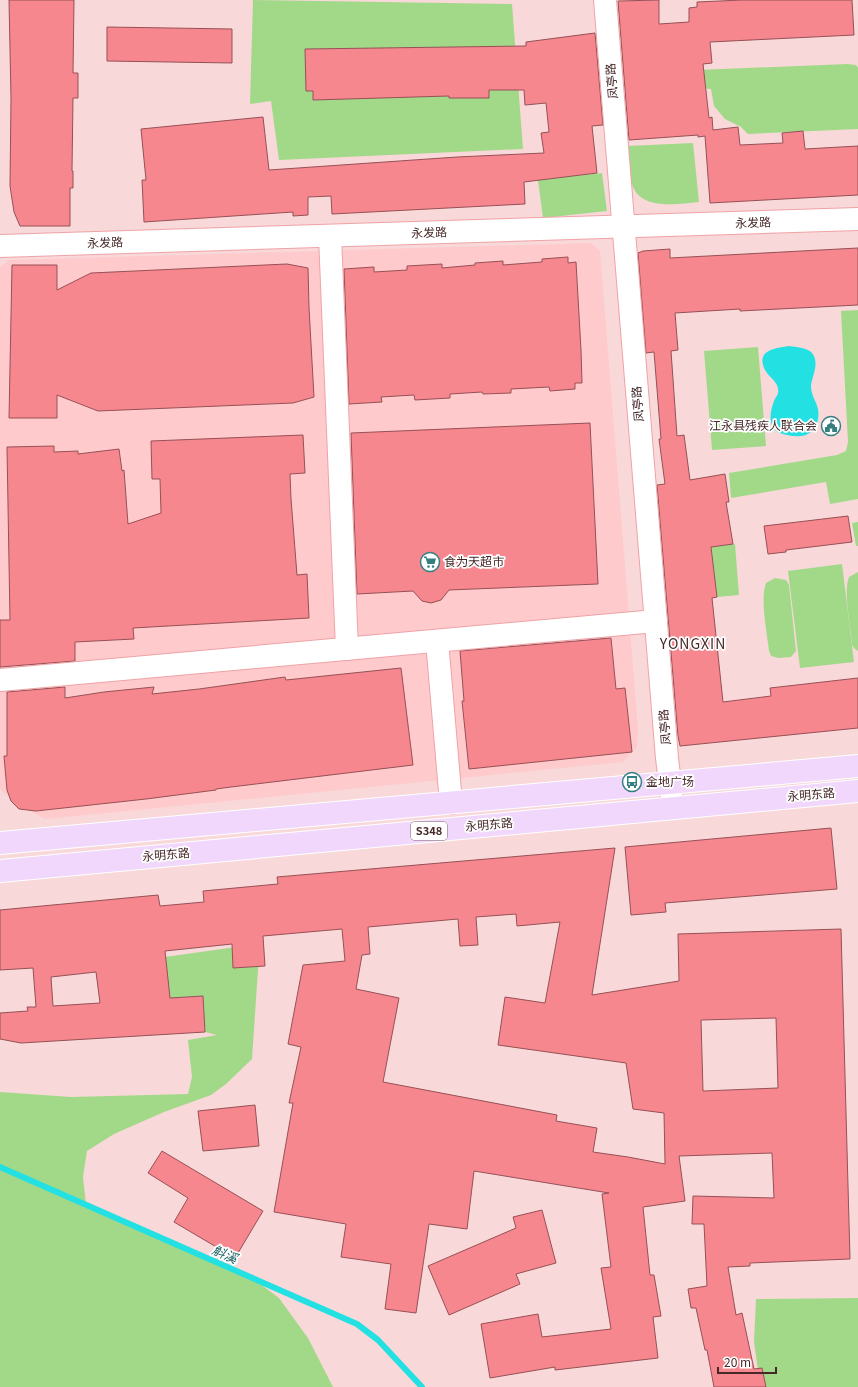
<svg xmlns="http://www.w3.org/2000/svg" width="858" height="1387" viewBox="0 0 858 1387" font-family="Georgia,'Noto Sans SC',serif">
<style>
.built{fill:#ffcacb}
.green{fill:#a1d989}
.water{fill:#23e0e3}
.lines{fill:none;stroke-linecap:round;stroke-linejoin:round}
.stream{stroke:#23e0e3;stroke-width:6}
.building{fill:#f6878e;stroke:#965156;fill-rule:evenodd}
.minor-casing{stroke:#efa3a6;stroke-width:24}
.major-casing{stroke:#fff;stroke-width:24}
.minor{stroke:#fff;stroke-width:22}
.major{stroke:#f1d7fb;stroke-width:22}
.labels{text-anchor:middle;stroke-width:3.5;stroke-linejoin:round;paint-order:stroke}
.shield{fill:#fff;stroke:#7e6869;stroke-width:1}
.shield-label{font-size:11px;font-weight:bold;fill:#462829}
.street-label{font-size:12px;fill:#462829;stroke:#fff}
.poi-label{font-size:12px;fill:#462829;stroke:#fff;text-anchor:start}
.water-label{font-size:13px;font-style:italic;fill:#1d6263;stroke:#fff}
.quarter-label{font-size:14px;letter-spacing:1px;fill:#462829;stroke:#fff}
</style>
<rect width="100%" height="100%" fill="#f9d8d9"/>
<polygon class="built" points="591,243 600,251 638,730 637,747 623,762 45,819 17,804 0,789 0,267 9,260"/>
<g class="green">
<polygon points="253,0 512,4 523,149 279,160 271,101 250,104"/>
<polygon points="847,64 856,65 858,68 858,129 748,134 741,127 725,119 714,106 711,89 699,88 697,70"/>
<path d="M693,143L699,202C678,204 640,211 632,184C629,172 629,158 627,146Z"/>
<polygon points="602,173 607,211 543,218 538,180"/>
<polygon points="858,310 858,499 830,504 826,482 731,498 729,473 837,455 846,451 848,442 841,311"/>
<polygon points="758,347 766,446 712,450 704,351"/>
<polygon points="858,522 858,546 856,546 852,523"/>
<polygon points="733,544 735,544 739,595 717,597 711,547"/>
<polygon points="842,564 854,662 800,668 788,571"/>
<path d="M858,572V651L855,649L852,645C851,628 843,591 849,577Z"/>
<path d="M775,578L786,580L789,585L796,651L791,657L779,658L771,656L769,651C767,633 760,599 766,583Z"/>
<polygon points="250,945 259,955 252,1059 226,1084 211,1095 164,1112 114,1134 87,1151 83,1177 86,1205 251,1277 279,1298 308,1338 333,1387 0,1387 0,1092 71,1097 188,1094 192,1077 188,1040 217,1035 205,1032 203,996 145,1000 165,957"/>
<polygon points="858,1298 858,1387 732,1387 759,1377 754,1342 756,1299"/>
</g>
<path class="water" d="M789,346C796,347 808,348 812,353C820,363 812,376 811,386C811,395 816,401 818,409C820,422 815,434 801,436C794,437 786,435 780,433C767,428 770,411 774,401C775,398 778,395 778,393C780,382 769,378 765,370C755,350 776,348 789,346Z"/>
<g class="lines">
<polyline class="stream" points="0,1167 357,1324 378,1340 422,1387"/>
</g>
<g class="building">
<polygon points="9,0 74,0 73,73 78,73 78,98 73,98 72,171 73,171 73,188 70,188 70,226 20,226 14,212 10,186 11,98"/>
<polygon points="659,0 659,24 689,22 689,8 697,7 697,2 742,0 852,0 854,35 710,42 712,63 703,64 709,118 712,117 713,130 738,127 740,145 783,143 782,133 803,131 805,149 858,146 858,195 710,203 705,136 698,137 698,135 629,140 618,1"/>
<polygon points="107,27 232,29 232,63 107,61"/>
<polygon points="595,33 603,125 592,126 597,173 524,182 525,204 332,214 331,196 308,197 308,215 293,216 293,212 144,222 142,180 146,180 141,129 263,117 269,170 457,157 544,153 541,133 549,132 546,103 525,105 524,90 489,90 489,98 449,98 449,96 313,100 313,91 306,91 305,49 526,46 526,42"/>
<polygon points="858,248 858,305 740,311 740,309 675,313 678,350 671,351 677,436 684,435 690,480 725,474 729,502 726,502 733,544 711,547 717,597 712,598 723,702 771,696 770,688 858,678 858,728 680,746 678,736 657,485 665,484 659,439 661,439 654,352 646,353 638,253 643,251 670,249 670,258"/>
<polygon points="568,257 568,263 576,262 581,350 582,383 575,383 575,389 550,391 549,387 511,389 511,393 483,394 482,392 450,394 450,398 415,400 414,395 381,397 382,402 349,404 344,269 374,267 374,272 407,270 407,266 442,264 442,268 475,265 475,263 503,261 503,265 542,262 542,259"/>
<polygon points="287,264 308,268 309,308 314,397 293,403 98,411 57,395 57,418 9,418 12,265 57,265 57,290 91,273"/>
<polygon points="590,423 598,584 449,590 441,600 431,603 422,601 413,591 357,594 351,433"/>
<polygon points="303,435 305,473 290,474 291,499 297,575 307,574 309,618 133,628 134,639 75,642 75,661 0,667 0,620 10,620 7,447 54,446 54,452 78,451 78,454 119,449 122,471 124,470 128,524 161,513 160,479 152,479 151,441"/>
<polygon points="848,516 852,542 786,550 786,552 768,554 764,526"/>
<polygon points="611,638 616,689 625,688 632,752 469,769 462,701 464,701 460,651"/>
<polygon points="401,668 413,765 231,787 216,789 216,790 146,799 36,811 19,809 11,801 7,790 4,756 7,756 7,692 65,687 65,698 104,692 154,687 152,694 199,689 285,677 286,680"/>
<polygon points="831,828 837,889 665,903 666,912 631,915 625,847"/>
<path d="M615,848L592,995L679,981L678,934L841,929L850,1259L750,1263V1266L728,1267L736,1315L742,1313L754,1369L762,1368L766,1387H714L707,1350H705L696,1308H691L688,1289L707,1286L704,1224H692L693,1196L774,1198L772,1153L679,1156L685,1201L643,1207L650,1275H654L661,1316L653,1317L658,1358L555,1370V1367L490,1378L481,1324L538,1314L542,1337L611,1329L601,1268L611,1267L602,1194L609,1193L474,1171L467,1229L429,1224L416,1313L385,1309L391,1264L341,1257L346,1224L274,1212L293,1103H289L301,1047L288,1044L303,965L345,961L342,929L263,936L265,966L233,968L232,944L165,951L170,998L203,996L205,1032L21,1043L0,1039V1013L28,1011L27,1007H36L33,968L0,970V910L158,895L160,906L204,902L203,891L278,884L277,877ZM516,914L517,926L560,922L545,1003L505,997L498,1045L626,1063L633,1109L664,1113L665,1164L628,1157L593,1152L597,1128L556,1121L557,1115L383,1082L399,998L356,989L362,955L370,954L368,927L458,919L460,946L478,945L476,917ZM96,972L100,1003L53,1006L51,977ZM776,1018L778,1088L703,1091L701,1020Z"/>
<polygon points="255,1105 259,1146 203,1151 198,1111"/>
<polygon points="162,1151 263,1211 235,1258 174,1222 188,1198 148,1173"/>
<polygon points="542,1210 556,1263 516,1274 520,1284 449,1315 428,1266 516,1228 513,1217"/>
</g>
<g class="lines">
<defs>
<g id="minor">
<polyline points="605,0 667,758 673,808"/>
<polyline points="330,236 347,649"/>
<polyline points="0,246 858,219"/>
<polyline points="437,641 451,803"/>
<polyline points="0,680 656,621"/>
</g>
<g id="major">
<polyline points="0,843 858,766"/>
<polyline points="0,871 858,791"/>
</g>
</defs>
<use href="#minor" class="minor-casing"/>
<use href="#major" class="major-casing"/>
<use href="#minor" class="minor"/>
<use href="#major" class="major"/>
</g>
<defs>
<symbol id="civic-ring" viewBox="-11 -11 22 22"><circle r="9.5" fill="#fff" stroke="#367f80" stroke-width="1.5"/><path d="M-.6-6.5H3V-4.5H.6V-3L4-1V1h2V6H-6V1h2V-1L-.6-3ZM-1.2 2.5V6h2.4V2.5Z" fill="#367f80"/></symbol>
<symbol id="supermarket-ring" viewBox="-11 -11 22 22"><circle r="9.5" fill="#fff" stroke="#367f80" stroke-width="1.5"/><path d="M-6-5.5h2.5l.6 2H6L4.5 2H-2.5L-4.4-4H-6ZM-1.5 3.2a1.3 1.3 0 1 0 .1 0ZM3 3.2a1.3 1.3 0 1 0 .1 0Z" fill="#367f80"/></symbol>
<symbol id="bus-ring" viewBox="-11 -11 22 22"><circle r="9.5" fill="#fff" stroke="#367f80" stroke-width="1.5"/><path d="M-5-6H5V4H4V6H2V4H-2V6H-4V4H-5ZM-3.5-4V0h7V-4ZM-3.5 1.2v1.5H-2V1.2ZM2 1.2v1.5H3.5V1.2Z" fill="#367f80"/></symbol>
</defs>
<g fill-rule="evenodd">
<use href="#civic-ring" x="820" y="415" width="22" height="22"/>
<use href="#supermarket-ring" x="419" y="551" width="22" height="22"/>
<use href="#bus-ring" x="621" y="771" width="22" height="22"/>
</g>
<g class="labels">
<rect class="shield" x="411" y="822" width="36" height="18" rx="3"/>
<g class="shield-label">
<text x="429" y="835">S348</text>
</g>
<g class="street-label">
<text transform="translate(612 81) rotate(-95)" y="4">凤亭路</text>
<text transform="translate(753 223) rotate(-2)" y="4">永发路</text>
<text transform="translate(429 233) rotate(-2)" y="4">永发路</text>
<text transform="translate(105 243) rotate(-2)" y="4">永发路</text>
<text transform="translate(638 404) rotate(-95)" y="4">凤亭路</text>
<text transform="translate(665 727) rotate(-95)" y="4">凤亭路</text>
<text transform="translate(811 795) rotate(-5)" y="4">永明东路</text>
<text transform="translate(489 825) rotate(-5)" y="4">永明东路</text>
<text transform="translate(166 855) rotate(-5)" y="4">永明东路</text>
</g>
<g class="poi-label">
<text x="817" y="430" text-anchor="end">江永县残疾人联合会</text>
<text x="444" y="566">食为天超市</text>
<text x="646" y="786">金地广场</text>
</g>
<g class="water-label">
<text transform="translate(225 1254) rotate(24)" y="5">斛溪</text>
</g>
<g class="quarter-label">
<text x="693" y="649">YONGXIN</text>
</g>
</g>
<path d="M718 1367v6h58v-6" fill="none" stroke="#462829" stroke-width="2"/>
<text x="724" y="1367" font-size="12" fill="#462829" stroke="#ffffff" stroke-width="3" paint-order="stroke">20 m</text>
</svg>
